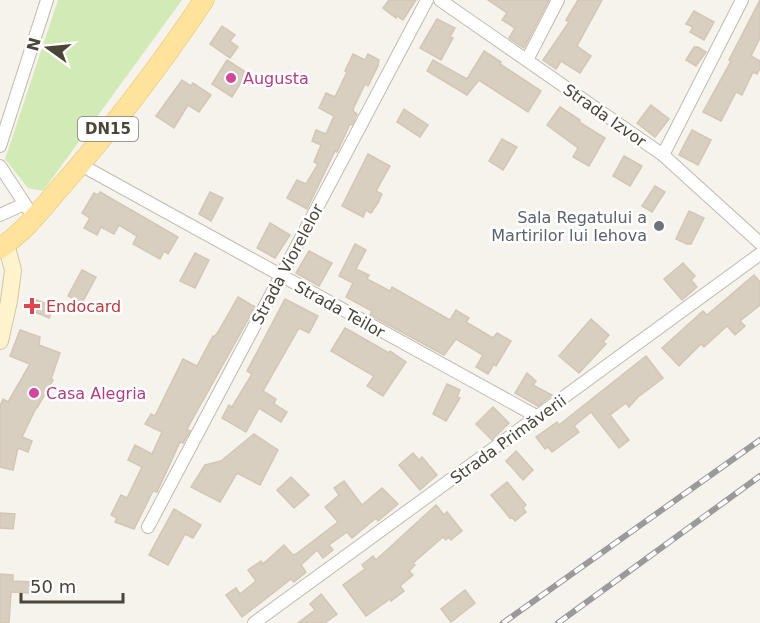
<svg xmlns="http://www.w3.org/2000/svg" width="760" height="623" viewBox="0 0 760 623" font-family="'DejaVu Sans',sans-serif">
<style>
.green{fill:#d2eab5}
.building{fill:#d8cfc1;stroke:#d3c7b4;stroke-width:1.5}
.lines{fill:none;stroke-linecap:round;stroke-linejoin:round}
.street-casing{stroke:#c2bbae;stroke-width:14}
.secondary-casing{stroke:#d6c79b;stroke-width:18}
.primary-casing{stroke:#e6c16a;stroke-width:21}
.street{stroke:#fff;stroke-width:12}
.secondary{stroke:#fff3cd;stroke-width:16}
.primary{stroke:#ffe39c;stroke-width:20}
.rail-casing{stroke:#9a9a9a;stroke-width:6}
.rail{stroke:#fff;stroke-width:4;stroke-dasharray:11;stroke-linecap:butt}
.hotel-dot{fill:#d1479c;stroke:#fff;stroke-width:2}
.worship-dot{fill:#6b7280;stroke:#fff;stroke-width:2}
.health-dot{fill:#e0444e;stroke:#fff;stroke-width:2}
.labels{text-anchor:middle;stroke-width:5;stroke-linejoin:round;paint-order:stroke}
.shield{fill:#fff;stroke:#817c74;stroke-width:1.5}
.shield-label{font-size:15px;font-weight:bold;fill:#4b4439}
.hotel-label{font-size:16px;fill:#b23c85;stroke:#fff;text-anchor:start}
.street-label{font-size:16px;fill:#4b4439;stroke:#fff}
.worship-label{font-size:16px;fill:#5b616d;stroke:#fff;text-anchor:end}
.health-label{font-size:16px;fill:#be3a42;stroke:#fff;text-anchor:start}
</style>
<rect width="100%" height="100%" fill="#f6f3ec"/>
<polygon class="green" points="58,0 182,0 43,191 28,188 5,159"/>
<g class="building">
<polygon points="389,0 416,0 403,20 397,16 396,18 383,8"/>
<polygon points="488,0 549,0 524,48 509,38 515,28 502,20 507,13"/>
<polygon points="578,0 602,0 577,46 591,56 580,73 561,61 556,69 543,60 569,22 566,20"/>
<polygon points="760,0 760,38 751,56 760,61 760,68 757,74 753,72 742,95 736,92 721,121 703,112 731,61 729,60"/>
<polygon points="694,11 714,22 704,40 690,32 693,27 686,24"/>
<polygon points="437,19 455,28 450,37 453,38 441,60 420,48"/>
<polygon points="222,26 235,35 230,41 238,47 230,58 210,44"/>
<polygon points="694,47 698,47 706,52 696,66 686,60"/>
<polygon points="484,51 501,62 500,64 541,91 528,112 479,80 467,95 427,71 433,60 467,79"/>
<polygon points="353,54 365,60 368,54 379,60 378,66 368,86 365,84 354,107 353,111 357,114 352,125 350,124 337,152 335,151 307,209 287,198 297,180 306,184 318,164 314,162 321,145 312,141 316,130 326,134 334,116 319,108 326,93 335,97 347,72 345,71"/>
<polygon points="227,60 247,73 232,97 212,84"/>
<polygon points="182,80 191,86 193,83 211,95 199,112 188,105 174,128 156,116"/>
<polygon points="651,105 669,119 655,137 637,123"/>
<polygon points="560,107 580,120 579,122 605,138 589,166 573,157 578,148 547,125"/>
<polygon points="404,109 428,125 420,137 397,122"/>
<polygon points="692,130 711,140 698,165 679,155"/>
<polygon points="502,139 517,147 503,170 489,161"/>
<polygon points="368,154 390,166 376,191 382,194 378,203 371,213 366,210 363,217 342,206"/>
<polygon points="624,156 642,166 630,186 613,176"/>
<polygon points="655,186 665,192 652,212 642,206"/>
<polygon points="100,192 178,237 168,254 164,251 160,259 133,244 137,236 119,225 114,234 101,227 97,235 84,228 90,218 82,213 94,193 98,195"/>
<polygon points="210,192 223,198 211,221 199,214"/>
<polygon points="689,211 704,218 691,244 687,244 676,239"/>
<polygon points="270,223 290,235 275,258 257,248"/>
<polygon points="355,244 366,250 356,269 369,275 367,279 390,291 392,287 450,320 456,310 469,318 466,322 493,338 497,333 511,341 496,366 494,364 488,374 476,367 483,355 456,339 444,355 370,315 372,311 346,297 353,283 339,276"/>
<polygon points="309,251 332,263 319,286 296,273"/>
<polygon points="195,253 209,260 195,288 180,281"/>
<polygon points="683,263 695,276 691,280 697,287 682,300 664,279"/>
<polygon points="82,270 96,277 82,303 68,296"/>
<polygon points="754,275 760,282 760,305 740,321 745,326 735,335 727,326 704,347 701,344 679,366 662,348 703,311 707,315"/>
<polygon points="238,297 255,307 187,429 190,431 183,443 180,442 157,492 153,491 134,529 115,522 117,518 111,515 121,495 127,498 142,467 128,460 135,445 152,454 162,432 145,424 151,414 155,416 183,359 197,366 213,336 214,337 218,332"/>
<polygon points="34,299 54,307 49,318 28,309"/>
<polygon points="285,299 318,316 309,333 299,328 263,391 276,399 274,404 287,412 281,422 259,408 246,432 222,418 229,405 232,407 252,374 247,371"/>
<polygon points="591,319 609,335 603,342 606,344 579,373 559,356"/>
<polygon points="345,328 389,353 390,351 406,362 383,396 367,386 374,376 331,351"/>
<polygon points="20,330 40,337 39,345 60,353 51,379 53,380 37,408 36,408 22,437 32,441 28,452 18,448 13,470 0,467 0,406 3,399 8,402 30,364 10,356"/>
<polygon points="646,356 663,378 638,397 629,407 626,403 610,415 629,440 619,448 591,412 574,426 579,432 552,452 548,447 545,449 536,437 557,422 559,425"/>
<polygon points="527,373 536,381 533,385 552,395 538,406 515,393"/>
<polygon points="447,384 460,390 457,397 460,398 446,421 433,414"/>
<polygon points="493,407 509,423 492,440 476,424"/>
<polygon points="254,434 278,450 260,485 237,473 220,502 191,487 205,465 221,461"/>
<polygon points="516,451 533,470 523,480 506,461"/>
<polygon points="413,453 419,460 422,457 437,475 420,490 399,465"/>
<polygon points="291,477 309,495 294,508 277,490"/>
<polygon points="344,481 362,505 382,488 398,504 378,521 376,518 352,538 347,532 329,545 333,550 323,558 317,550 301,565 306,572 294,582 291,579 242,617 226,595 236,588 240,594 256,581 248,570 261,561 263,564 284,545 293,555 296,554 338,522 325,507 339,495 334,488"/>
<polygon points="507,482 526,505 523,508 526,512 515,521 512,517 510,518 491,495"/>
<polygon points="436,505 444,515 447,512 462,531 451,540 449,537 446,540 443,537 413,563 415,565 409,571 413,575 400,586 404,591 391,601 390,599 366,616 343,585 365,569 362,565 373,556 376,560"/>
<polygon points="174,509 201,525 193,538 185,534 168,565 149,555"/>
<polygon points="0,513 15,514 13,529 0,528"/>
<polygon points="0,574 13,575 13,581 32,582 32,593 11,592 9,623 0,623"/>
<polygon points="465,590 475,603 451,622 441,609"/>
<polygon points="321,594 337,614 325,623 298,623 315,610 310,604"/>
</g>
<g class="lines">
<defs>
<g id="street">
<polyline points="440,0 663,155 760,243"/>
<polyline points="527,60 558,0"/>
<polyline points="0,146 47,0"/>
<polyline points="663,155 742,0"/>
<polyline points="81,165 538,417"/>
<polyline points="0,166 34,218"/>
<polyline points="0,215 24,204"/>
<polyline points="148,527 427,0"/>
<polyline points="254,623 760,254"/>
</g>
<polyline id="secondary" points="0,341 9,301 13,270 6,244"/>
<path id="primary" d="M0,248C23,233 41,210 58,190C111,130 160,66 204,0"/>
</defs>
<use href="#street" class="street-casing"/>
<use href="#secondary" class="secondary-casing"/>
<use href="#primary" class="primary-casing"/>
<use href="#street" class="street"/>
<use href="#secondary" class="secondary"/>
<use href="#primary" class="primary"/>
<defs>
<g id="rail">
<polyline points="503,623 760,440"/>
<polyline points="558,623 760,476"/>
</g>
</defs>
<use href="#rail" class="rail-casing"/>
<use href="#rail" class="rail"/>
</g>
<g class="hotel-dot">
<circle cx="231" cy="78" r="6"/>
<circle cx="34" cy="393" r="6"/>
</g>
<circle class="worship-dot" cx="659" cy="226" r="6"/>
<path class="health-dot" d="M29 297h6v6h6v6h-6v6h-6v-6h-6v-6h6z"/>
<g class="labels">
<rect class="shield" x="78" y="117" width="60" height="24" rx="4.5"/>
<g class="shield-label">
<text x="108" y="134">DN15</text>
</g>
<g class="hotel-label">
<text x="243" y="84">Augusta</text>
<text x="46" y="399">Casa Alegria</text>
</g>
<g class="street-label">
<text transform="translate(605 115) rotate(35)" y="6">Strada Izvor</text>
<text transform="translate(287 264) rotate(-62)" y="6">Strada Viorelelor</text>
<text transform="translate(340 309) rotate(29)" y="6">Strada Teilor</text>
<text transform="translate(508 439) rotate(-36)" y="6">Strada Primăverii</text>
</g>
<g class="worship-label">
<text x="647" y="223">Sala Regatului a<tspan x="647" dy="18">Martirilor lui Iehova</tspan></text>
</g>
<g class="health-label">
<text x="46" y="312">Endocard</text>
</g>
</g>
<g transform="translate(48 48) rotate(285)" stroke="#ffffff" stroke-width="4.5" paint-order="stroke">
<path d="M0-4.5L10 22L0 15L-10 22Z" fill="#4b4439"/>
<text y="-9" font-size="16" font-weight="bold" text-anchor="middle" fill="#4b4439">N</text>
</g>
<path d="M21 593v9h102v-9" fill="none" stroke="#4b4439" stroke-width="3"/>
<text x="30" y="593" font-size="18" fill="#4b4439" stroke="#ffffff" stroke-width="4.5" paint-order="stroke">50 m</text>
</svg>
